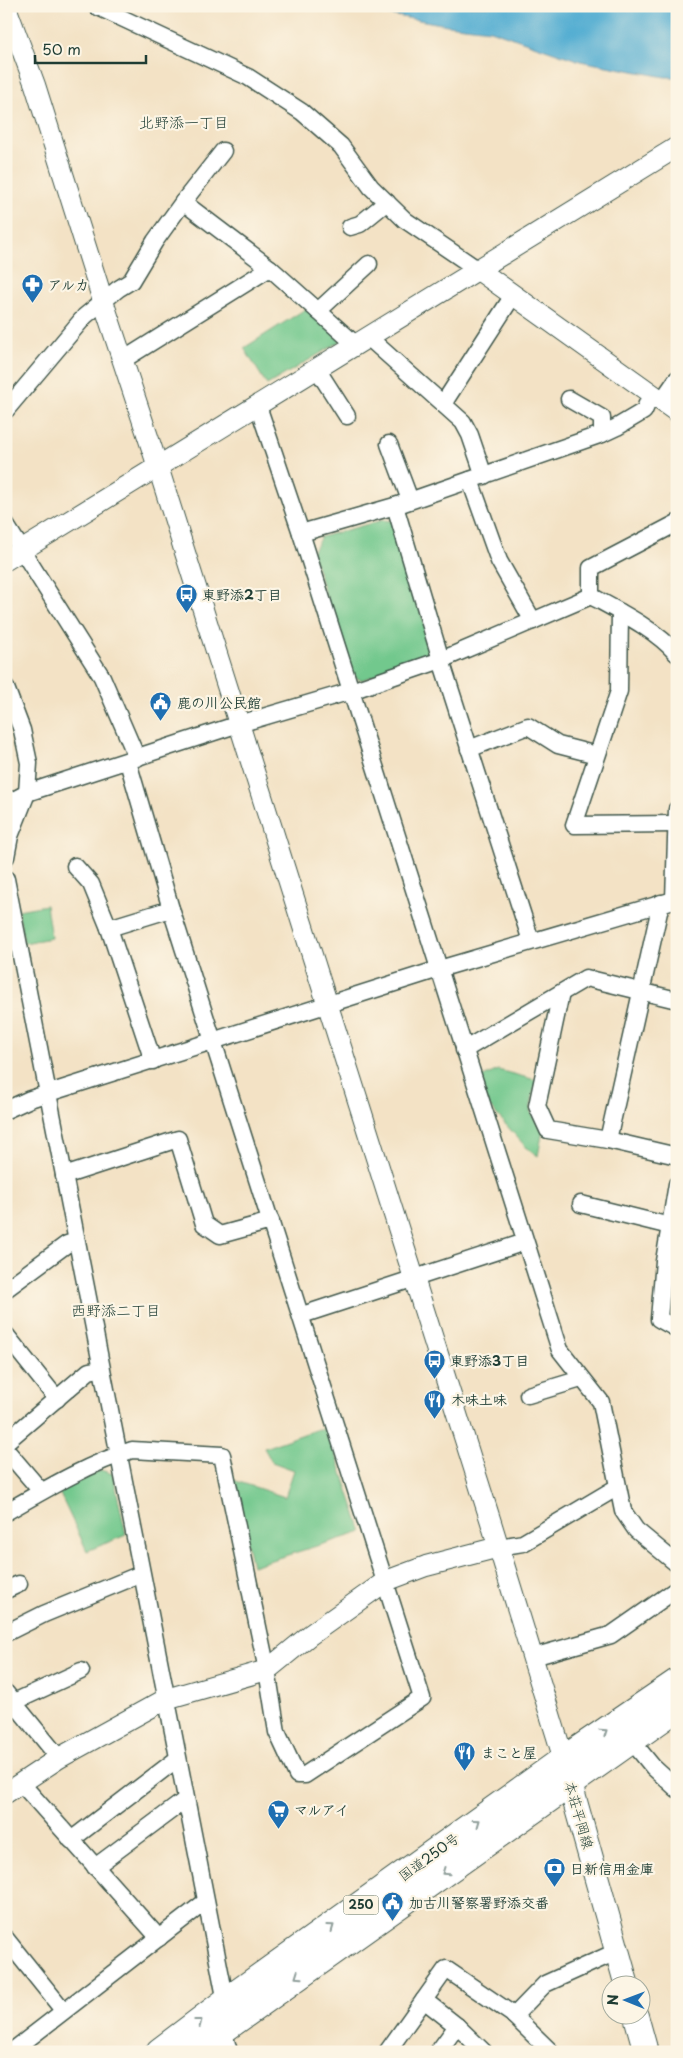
<svg xmlns="http://www.w3.org/2000/svg" width="683" height="2058" viewBox="0 0 683 2058" font-family="'Playpen Sans','Klee One',sans-serif">
<style>
.green{fill:#72c88d;stroke:#488260}
.water{fill:#55aed2;stroke:#3a7683}
.lines{fill:none;stroke-linecap:round;stroke-linejoin:round}
.minor-casing{stroke:#3f564a;stroke-width:19}
.tertiary-casing{stroke:#3f564a;stroke-width:22}
.secondary-casing{stroke:#3f564a;stroke-width:26}
.trunk-casing{stroke:#3f564a;stroke-width:30}
.minor{stroke:#fff;stroke-width:16}
.tertiary{stroke:#fff;stroke-width:20}
.secondary{stroke:#fff;stroke-width:24}
.trunk{stroke:#fff;stroke-width:28}
.oneway{stroke:#8f9e9a}
.labels{text-anchor:middle;stroke-width:4.5;stroke-linejoin:round;paint-order:stroke}
.shield{fill:#fcf5e5;stroke:#617469;stroke-width:1}
.shield-label{font-size:12px;font-weight:bold;fill:#1f3d34}
.poi-label{font-size:14px;font-weight:bold;fill:#1f3d34;stroke:#fcf5e5;text-anchor:start}
.street-label{font-size:14px;fill:#1f3d34;stroke:#fcf5e5}
.neighbourhood-label{font-size:15px;fill:#1f3d34;stroke:#fcf5e5}
</style>
<rect width="100%" height="100%" fill="#fcf5e5"/>
<filter id="ink" filterUnits="userSpaceOnUse"><feTurbulence type="fractalNoise" baseFrequency=".02" numOctaves="2"/><feDisplacementMap in="SourceGraphic" scale="10" xChannelSelector="R" yChannelSelector="G"/><feConvolveMatrix kernelMatrix="1 2 1 2 8 2 1 2 1" color-interpolation-filters="sRGB"/></filter>
<filter id="wash" filterUnits="userSpaceOnUse"><feTurbulence type="fractalNoise" baseFrequency=".0096" numOctaves="4" result="noise"/><feDisplacementMap in="SourceGraphic" scale="20" xChannelSelector="R" yChannelSelector="G"/><feGaussianBlur stdDeviation="1.12" result="paint"/><feColorMatrix in="noise" values="0 0 0 0 0 0 0 0 0 0 0 0 0 0 0 0 0 1.4 0 .05"/><feComposite in="paint" operator="in"/></filter>
<g filter="url(#wash)">
<rect width="100%" height="100%" fill="#f3e2c5"/>
<g class="green">
<polygon points="307,308 341,341 267,385 244,348"/>
<polygon points="383,520 392,521 433,651 429,658 361,680 350,675 312,552 321,537"/>
<polygon points="46,905 51,938 24,943 18,910"/>
<polygon points="498,1070 536,1080 530,1111 543,1130 538,1156 526,1147 489,1106 479,1079"/>
<polygon points="318,1429 325,1429 330,1437 362,1532 252,1566 233,1480 285,1497 294,1470 272,1462 264,1448"/>
<polygon points="101,1470 113,1474 126,1535 87,1551 59,1492"/>
</g>
<polygon class="water" points="301,6 677,6 677,77 665,77 580,61 490,30 447,25 379,13"/>
</g>
<g filter="url(#ink)">
<g class="lines">
<defs>
<g id="minor">
<polyline points="96,6 248,77 302,112 341,146 371,187 405,220 477,269"/>
<polyline points="183,202 223,151"/>
<polyline points="350,227 360,224 387,202"/>
<polyline points="270,268 356,345"/>
<polyline points="318,311 369,264"/>
<polyline points="368,337 463,422 470,435 484,476"/>
<polyline points="317,369 347,416"/>
<polyline points="569,399 602,418 602,434"/>
<polyline points="661,402 677,379"/>
<polyline points="443,404 514,294"/>
<polyline points="258,406 301,533 560,1350 601,1402 623,1511 636,1530 677,1564"/>
<polyline points="6,410 85,316 118,289 131,281 155,241 183,202 270,268 123,360"/>
<polyline points="389,444 410,500"/>
<polyline points="470,480 499,561 533,621"/>
<polyline points="395,506 441,660 531,941"/>
<polyline points="6,525 102,677 137,758"/>
<polyline points="301,533 395,506 602,434 617,427 644,411 651,394"/>
<polyline points="591,596 591,568 677,523"/>
<polyline points="620,612 619,691 574,825 676,824"/>
<polyline points="6,688 22,730 29,763 27,793 10,836 6,857"/>
<polyline points="469,749 528,726 558,745 597,755"/>
<path d="M6,804L27,793L239,724L351,691L441,660L591,596C620,612 655,629 677,654"/>
<polyline points="75,866 91,884 109,928"/>
<polyline points="6,879 226,2002"/>
<polyline points="674,899 677,809"/>
<polyline points="561,993 537,1106 548,1130 608,1140 677,1156"/>
<polyline points="464,1050 586,978 677,1000"/>
<polyline points="153,1061 109,928 171,909"/>
<polyline points="6,1110 30,1099 439,969 677,899"/>
<polyline points="608,1140 661,903"/>
<polyline points="64,1176 178,1139 204,1224 220,1235 271,1221"/>
<polyline points="677,1184 664,1261 659,1319 677,1329"/>
<polyline points="581,1204 670,1226"/>
<polyline points="6,1289 67,1244 76,1241"/>
<polyline points="302,1315 525,1242"/>
<polyline points="6,1335 57,1399"/>
<polyline points="528,1395 581,1379"/>
<polyline points="6,1442 89,1371 100,1369"/>
<polyline points="6,1450 41,1491"/>
<path d="M6,1512C46,1489 88,1464 132,1450L222,1455L267,1670L277,1732L297,1775H305L422,1698L171,909L128,762"/>
<polyline points="499,1547 523,1543 616,1488"/>
<polyline points="6,1590 19,1584"/>
<polyline points="6,1633 44,1614 141,1574"/>
<polyline points="533,1657 611,1635 677,1589"/>
<polyline points="6,1693 59,1758"/>
<polyline points="14,1702 81,1671"/>
<polyline points="631,1740 653,1767 677,1789"/>
<polyline points="21,1783 159,1938"/>
<polyline points="71,1840 177,1759"/>
<polyline points="95,1867 185,1800"/>
<polyline points="6,1939 63,2010"/>
<polyline points="424,2000 457,2026 484,2052"/>
<polyline points="514,2016 545,1984 618,1951"/>
<polyline points="223,2029 229,2052"/>
<polyline points="11,2052 205,1902"/>
<polyline points="387,2052 446,1969 512,2014 551,2052"/>
<polyline points="438,2052 457,2026"/>
</g>
<g id="tertiary">
<polyline points="6,7 35,85 103,301 158,467 490,1519 564,1760"/>
<polyline points="477,269 677,412"/>
<polyline points="6,560 677,147"/>
<polyline points="6,1793 59,1758 166,1699 267,1670 310,1635 386,1581 426,1566 499,1547"/>
</g>
<g id="secondary">
<polyline points="565,1766 627,1986"/>
<polyline points="636,2016 646,2052"/>
</g>
<g id="trunk">
<polyline points="160,2052 226,2002 564,1760 677,1683"/>
<polyline points="194,2052 223,2029 677,1707"/>
</g>
</defs>
<use href="#minor" class="minor-casing"/>
<use href="#tertiary" class="tertiary-casing"/>
<use href="#secondary" class="secondary-casing"/>
<use href="#trunk" class="trunk-casing"/>
<use href="#minor" class="minor"/>
<use href="#tertiary" class="tertiary"/>
<use href="#secondary" class="secondary"/>
<use href="#trunk" class="trunk"/>
</g>
<defs><path id="oneway-chevron" d="M-2-3.5L2.5 0L-2 3.5" fill="none" stroke-width="1.6" stroke-linecap="round" stroke-linejoin="round" transform="scale(1.25)"/></defs>
<g class="oneway">
<use href="#oneway-chevron" transform="translate(604 1732) rotate(-34)"/>
<use href="#oneway-chevron" transform="translate(477 1822) rotate(-36)"/>
<use href="#oneway-chevron" transform="translate(445 1872) rotate(145)"/>
<use href="#oneway-chevron" transform="translate(331 1927) rotate(-36)"/>
<use href="#oneway-chevron" transform="translate(298 1976) rotate(145)"/>
<use href="#oneway-chevron" transform="translate(199 2022) rotate(-38)"/>
</g>
</g>
<defs>
<symbol id="pharmacy-pin" viewBox="-11 -11 22 30"><path d="M0 17L-7.5 6A9.5 9.5 0 1 1 7.5 6Z" fill="#1f6fb2" stroke="#fcf5e5"/><path d="M-2-6h4v4h4v4h-4v4h-4v-4h-4v-4h4Z" fill="#fff"/></symbol>
<symbol id="bus-pin" viewBox="-11 -11 22 30"><path d="M0 17L-7.5 6A9.5 9.5 0 1 1 7.5 6Z" fill="#1f6fb2" stroke="#fcf5e5"/><path d="M-5-6H5V4H4V6H2V4H-2V6H-4V4H-5ZM-3.5-4V0h7V-4ZM-3.5 1.2v1.5H-2V1.2ZM2 1.2v1.5H3.5V1.2Z" fill="#fff"/></symbol>
<symbol id="civic-pin" viewBox="-11 -11 22 30"><path d="M0 17L-7.5 6A9.5 9.5 0 1 1 7.5 6Z" fill="#1f6fb2" stroke="#fcf5e5"/><path d="M-.6-6.5H3V-4.5H.6V-3L4-1V1h2V6H-6V1h2V-1L-.6-3ZM-1.2 2.5V6h2.4V2.5Z" fill="#fff"/></symbol>
<symbol id="restaurant-pin" viewBox="-11 -11 22 30"><path d="M0 17L-7.5 6A9.5 9.5 0 1 1 7.5 6Z" fill="#1f6fb2" stroke="#fcf5e5"/><path d="M-5-6h1v4h1v-4h1v4h1v-4h1v5L-1.5 .5V6h-2V.5L-5-1ZM5-6V6H3V1.5H1.5Q1.5-4 5-6Z" fill="#fff"/></symbol>
<symbol id="supermarket-pin" viewBox="-11 -11 22 30"><path d="M0 17L-7.5 6A9.5 9.5 0 1 1 7.5 6Z" fill="#1f6fb2" stroke="#fcf5e5"/><path d="M-6-5.5h2.5l.6 2H6L4.5 2H-2.5L-4.4-4H-6ZM-1.5 3.2a1.3 1.3 0 1 0 .1 0ZM3 3.2a1.3 1.3 0 1 0 .1 0Z" fill="#fff"/></symbol>
<symbol id="bank-pin" viewBox="-11 -11 22 30"><path d="M0 17L-7.5 6A9.5 9.5 0 1 1 7.5 6Z" fill="#1f6fb2" stroke="#fcf5e5"/><path d="M-6-4H6V4H-6ZM0-2.3a2.3 2.3 0 1 0 0 4.6a2.3 2.3 0 1 0 0-4.6Z" fill="#fff"/></symbol>
</defs>
<g fill-rule="evenodd">
<use href="#pharmacy-pin" x="20" y="272" width="25" height="34"/>
<use href="#bus-pin" x="174" y="582" width="25" height="34"/>
<use href="#civic-pin" x="148" y="690" width="25" height="34"/>
<use href="#bus-pin" x="422" y="1348" width="25" height="34"/>
<use href="#restaurant-pin" x="422" y="1388" width="25" height="34"/>
<use href="#restaurant-pin" x="452" y="1740" width="25" height="34"/>
<use href="#supermarket-pin" x="266" y="1798" width="25" height="34"/>
<use href="#bank-pin" x="542" y="1856" width="25" height="34"/>
<use href="#civic-pin" x="380" y="1890" width="25" height="34"/>
</g>
<g class="labels">
<rect class="shield" x="343.5" y="1895.5" width="35" height="19" rx="4"/>
<g class="shield-label">
<text x="361" y="1909">250</text>
</g>
<g class="poi-label">
<text x="48" y="290">アルカ</text>
<text x="202" y="600">東野添2丁目</text>
<text x="177" y="708">鹿の川公民館</text>
<text x="450" y="1366">東野添3丁目</text>
<text x="451" y="1405">木味土味</text>
<text x="481" y="1758">まこと屋</text>
<text x="294" y="1815">マルアイ</text>
<text x="570" y="1874">日新信用金庫</text>
<text x="409" y="1908">加古川警察署野添交番</text>
</g>
<g class="street-label">
<text transform="translate(579 1815) rotate(74)" y="5">本荘平岡線</text>
<text transform="translate(429 1857) rotate(-36)" y="5">国道250号</text>
</g>
<g class="neighbourhood-label">
<text x="184" y="128">北野添一丁目</text>
<text x="116" y="1316">西野添二丁目</text>
</g>
</g>
<rect width="683" height="2058" fill="none" stroke="#fcf5e5" stroke-width="25"/>
<g transform="translate(626 2000) rotate(271)"><circle r="24" fill="#fcf5e5" stroke="#a4ab9e"/>
<path d="M0-4L9 19L0 12L-9 19Z" fill="#1f6fb2"/>
<text y="-8" font-size="14" font-weight="bold" text-anchor="middle" fill="#1f3d34">N</text>
</g>
<path d="M35 55v8h111v-8" fill="none" stroke="#1f3d34" stroke-width="2.5"/>
<text x="42" y="55" font-size="15" fill="#1f3d34" stroke="#fcf5e5" stroke-width="4" paint-order="stroke">50 m</text>
</svg>
